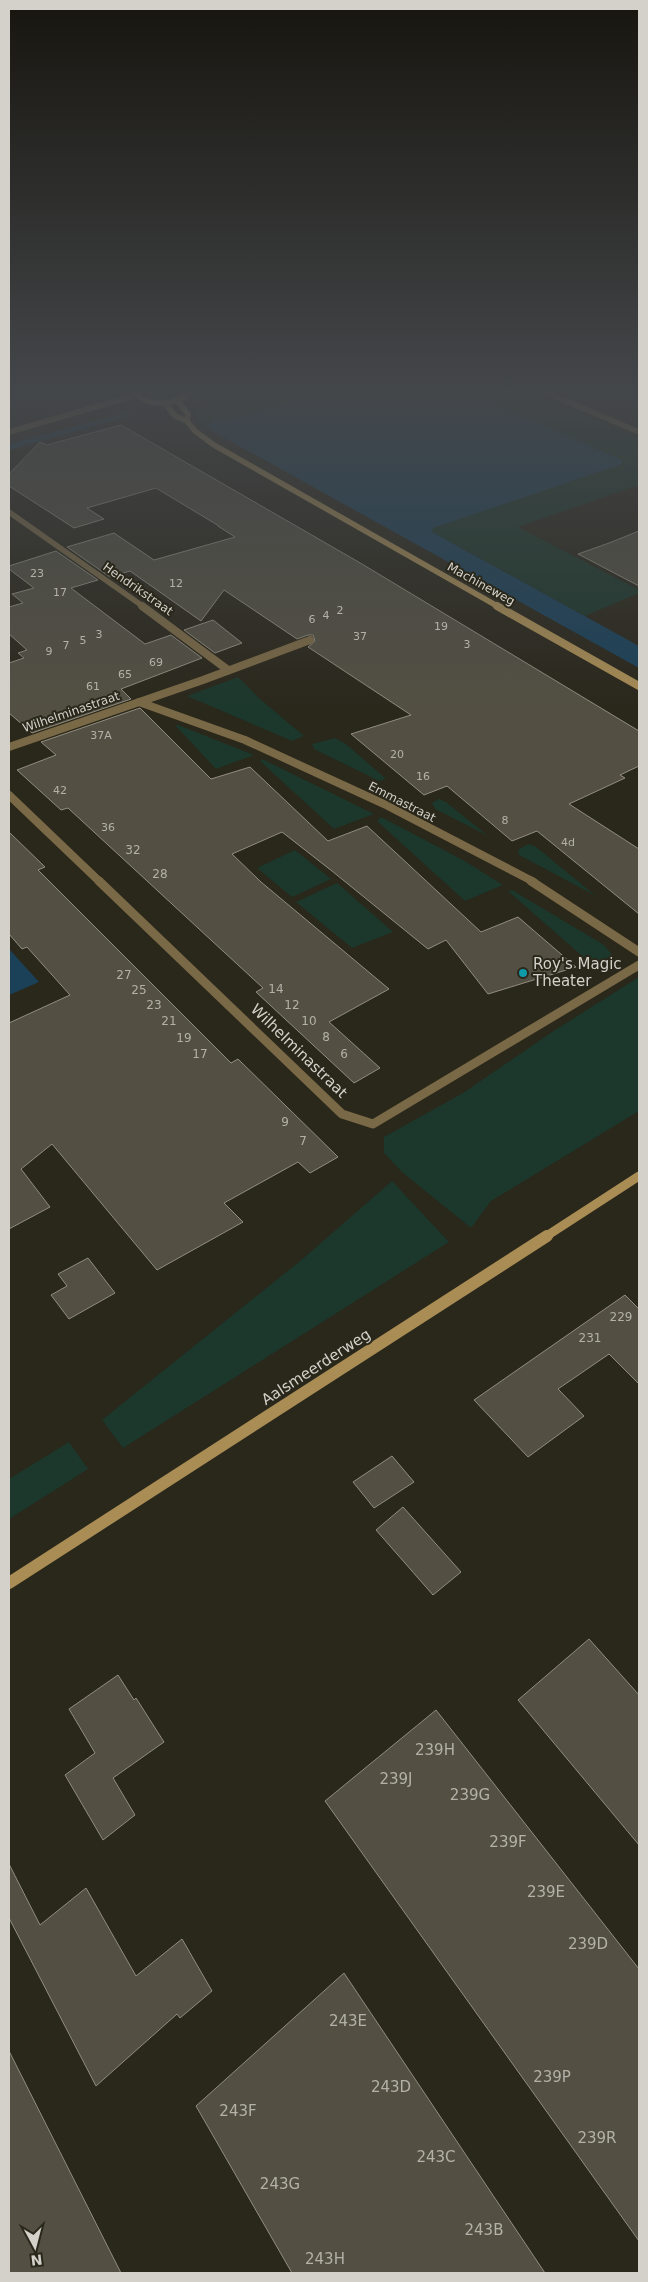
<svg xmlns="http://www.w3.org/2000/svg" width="648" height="2282" viewBox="0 0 648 2282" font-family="'DejaVu Sans',sans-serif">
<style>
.green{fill:#1c372b}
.water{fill:#1b4159}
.building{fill:#535043;stroke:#918d7f}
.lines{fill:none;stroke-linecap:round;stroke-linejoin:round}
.street-far2{stroke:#7a6946;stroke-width:5.5}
.street-far1{stroke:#7a6946;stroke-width:8}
.street{stroke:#7a6946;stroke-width:9}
.secondary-far3{stroke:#a98d55;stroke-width:5.5}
.secondary-far2{stroke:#a98d55;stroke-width:8}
.secondary-far1{stroke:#a98d55;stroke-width:9}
.secondary{stroke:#a98d55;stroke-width:12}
.culture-dot{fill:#0f9aa8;stroke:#2a271b;stroke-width:2}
.labels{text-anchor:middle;stroke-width:4;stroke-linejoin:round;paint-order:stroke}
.far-number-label{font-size:11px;fill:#b3b1a8}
.far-street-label{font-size:12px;fill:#d3d1ca;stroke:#2a271b}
.number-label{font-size:12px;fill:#b3b1a8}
.poi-label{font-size:15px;fill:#d3d1ca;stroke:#2a271b;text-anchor:start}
.street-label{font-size:15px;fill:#d3d1ca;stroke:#2a271b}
.near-number-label{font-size:15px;fill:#b3b1a8}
</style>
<rect width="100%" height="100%" fill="#2a271b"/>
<g class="green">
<polygon points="196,393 229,393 187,405 187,400"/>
<polygon points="252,393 326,393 228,419 213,419 207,428 203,428 194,413 198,412 196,409"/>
<polygon points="471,393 535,393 639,438 639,485 518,527 639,590 639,593 585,616 432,532 432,528 622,460"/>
<polygon points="238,677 260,699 304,736 292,741 187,696"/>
<polygon points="175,725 178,725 254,755 216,769"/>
<polygon points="335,738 346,744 386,779 379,781 314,749 312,744"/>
<polygon points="262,759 374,814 334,829 260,761"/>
<polygon points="439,799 446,802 488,836 435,809 432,803"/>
<polygon points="381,817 463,860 503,885 465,901 377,821"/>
<polygon points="528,844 535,846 596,896 519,855 518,850"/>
<polygon points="295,850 331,879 292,897 257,868"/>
<polygon points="337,883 393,932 352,948 296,902"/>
<polygon points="512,890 604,945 613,956 598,970 508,891"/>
<polygon points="639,977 639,1111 491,1201 471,1228 403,1173 384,1153 384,1137 463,1093 552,1032"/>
<polygon points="392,1181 449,1242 123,1448 102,1420 300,1261"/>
<polygon points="69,1442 88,1469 9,1519 9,1479"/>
</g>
<g class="water">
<polygon points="326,393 471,393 622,460 622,464 433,528 432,532 639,646 639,668 207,428 213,419 228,419"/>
<polygon points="126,413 133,415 9,450 9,444"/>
<polygon points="9,949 39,982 9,995"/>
</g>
<g class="building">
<polygon points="121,425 362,564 639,731 639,766 620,775 625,778 569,804 639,849 639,914 537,831 512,841 447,786 424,795 351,734 411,715 308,647 315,641 313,635 308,635 297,639 224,590 201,621 130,571 110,577 67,547 114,533 154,560 235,537 218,526 219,526 156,488 87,508 104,519 74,528 9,486 9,474 40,442 47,445"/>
<polygon points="639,531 639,586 578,554 609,543"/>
<polygon points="56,551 98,580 71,588 145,644 171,635 202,658 121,689 131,699 32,733 9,713 9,663 24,658 18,653 27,650 9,634 9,607 23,603 12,594 34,588 9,569 9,566"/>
<polygon points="213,620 242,643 215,653 184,630"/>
<polygon points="140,708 211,779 250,767 328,841 367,826 481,932 518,917 576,967 488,994 446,940 428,949 332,871 282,832 232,854 261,882 389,989 329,1022 380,1068 354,1083 256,992 263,988 68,808 61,810 17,770 56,755 41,742"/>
<polygon points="9,832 45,867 38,870 231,1063 238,1059 338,1157 310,1173 298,1162 224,1203 243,1222 157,1270 52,1144 21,1169 50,1207 9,1229 9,1023 70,995 27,947 22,949 9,934"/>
<polygon points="88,1258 115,1293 69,1319 51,1295 67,1286 58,1274"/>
<polygon points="625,1295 639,1309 639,1384 609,1354 558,1389 584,1416 528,1457 474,1400"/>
<polygon points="392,1456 414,1482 374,1508 353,1482"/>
<polygon points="403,1507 461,1572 433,1595 376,1530"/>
<polygon points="589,1639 639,1695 639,1845 518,1700"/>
<polygon points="118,1675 134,1700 136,1698 164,1742 113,1778 135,1815 103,1840 65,1775 95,1753 69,1709"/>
<polygon points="436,1710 639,1969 639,2241 325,1801"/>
<polygon points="9,1864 40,1925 86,1888 136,1976 182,1939 212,1991 180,2018 177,2014 96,2086 9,1918"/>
<polygon points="344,1973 545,2273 292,2273 196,2106"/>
<polygon points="9,2051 121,2273 9,2273"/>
</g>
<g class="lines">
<g class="street-far2">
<polyline points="547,393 639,432"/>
<polyline points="9,432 137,395"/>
<polyline points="9,512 144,607"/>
</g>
<g class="street-far1">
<polyline points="142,606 228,670"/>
<polyline points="139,702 245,740 384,804 534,882"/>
<polyline points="9,747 203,680 310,640"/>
<polyline points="9,795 100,882"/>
</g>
<g class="street">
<polyline points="99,881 342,1114 373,1124 639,965"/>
<polyline points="531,881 639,952"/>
</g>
<g class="secondary-far3">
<path d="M136,393C148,408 177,405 190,393"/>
<polyline points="177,400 188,414 187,421"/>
<polyline points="164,402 175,416 187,421 195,431 214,445 499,607"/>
</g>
<polyline class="secondary-far2" points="497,606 639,686"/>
<polyline class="secondary-far1" points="545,1237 639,1176"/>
<polyline class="secondary" points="9,1583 547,1236"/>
</g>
<linearGradient id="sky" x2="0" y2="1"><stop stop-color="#17150f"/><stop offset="0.55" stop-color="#44474a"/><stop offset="1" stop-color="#44474a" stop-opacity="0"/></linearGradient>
<rect width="648" height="712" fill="url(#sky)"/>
<circle class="culture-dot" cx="523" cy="973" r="5"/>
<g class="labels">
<g class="far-number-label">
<text x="37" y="577">23</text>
<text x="176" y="587">12</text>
<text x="60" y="596">17</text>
<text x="340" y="614">2</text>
<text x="326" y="619">4</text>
<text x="312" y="623">6</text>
<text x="441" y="630">19</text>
<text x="99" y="638">3</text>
<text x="360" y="640">37</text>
<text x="83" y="644">5</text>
<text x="467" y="648">3</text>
<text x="66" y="649">7</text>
<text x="49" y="655">9</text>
<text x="156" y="666">69</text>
<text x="125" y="678">65</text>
<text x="93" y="690">61</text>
<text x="101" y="739">37A</text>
<text x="397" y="758">20</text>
<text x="423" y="780">16</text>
<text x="60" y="794">42</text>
<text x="505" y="824">8</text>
<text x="108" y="831">36</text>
<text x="568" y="846">4d</text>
</g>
<g class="far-street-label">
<text transform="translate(481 584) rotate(29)" y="4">Machineweg</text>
<text transform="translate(138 589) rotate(35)" y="4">Hendrikstraat</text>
<text transform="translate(71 712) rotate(-19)" y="4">Wilhelminastraat</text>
<text transform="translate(402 802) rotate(27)" y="4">Emmastraat</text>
</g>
<g class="number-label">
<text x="133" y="854">32</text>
<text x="160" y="878">28</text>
<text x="124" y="979">27</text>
<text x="276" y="993">14</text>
<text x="139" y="994">25</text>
<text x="154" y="1009">23</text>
<text x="292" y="1009">12</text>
<text x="169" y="1025">21</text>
<text x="309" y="1025">10</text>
<text x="326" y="1041">8</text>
<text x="184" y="1042">19</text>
<text x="200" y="1058">17</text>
<text x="344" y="1058">6</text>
<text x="285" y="1126">9</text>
<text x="303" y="1145">7</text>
<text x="621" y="1321">229</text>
<text x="590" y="1342">231</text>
</g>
<g class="poi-label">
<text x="533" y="969">Roy's Magic<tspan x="533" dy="17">Theater</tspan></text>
</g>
<g class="street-label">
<text transform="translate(299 1051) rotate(44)" y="5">Wilhelminastraat</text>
<text transform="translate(316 1367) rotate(-33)" y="5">Aalsmeerderweg</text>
</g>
<g class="near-number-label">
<text x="435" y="1755">239H</text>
<text x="396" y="1784">239J</text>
<text x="470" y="1800">239G</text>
<text x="508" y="1847">239F</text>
<text x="546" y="1897">239E</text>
<text x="588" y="1949">239D</text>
<text x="348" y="2026">243E</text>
<text x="552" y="2082">239P</text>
<text x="391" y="2092">243D</text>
<text x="238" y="2116">243F</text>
<text x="597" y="2143">239R</text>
<text x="436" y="2162">243C</text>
<text x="280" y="2189">243G</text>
<text x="484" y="2235">243B</text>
<text x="325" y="2264">243H</text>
</g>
</g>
<rect width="648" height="2282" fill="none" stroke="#d3d1ca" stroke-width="20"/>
<g transform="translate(35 2247) rotate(173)" stroke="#2a271b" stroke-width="4" paint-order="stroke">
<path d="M0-4L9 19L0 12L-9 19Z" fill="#d3d1ca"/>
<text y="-8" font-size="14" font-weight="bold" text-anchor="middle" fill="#d3d1ca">N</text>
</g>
</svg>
